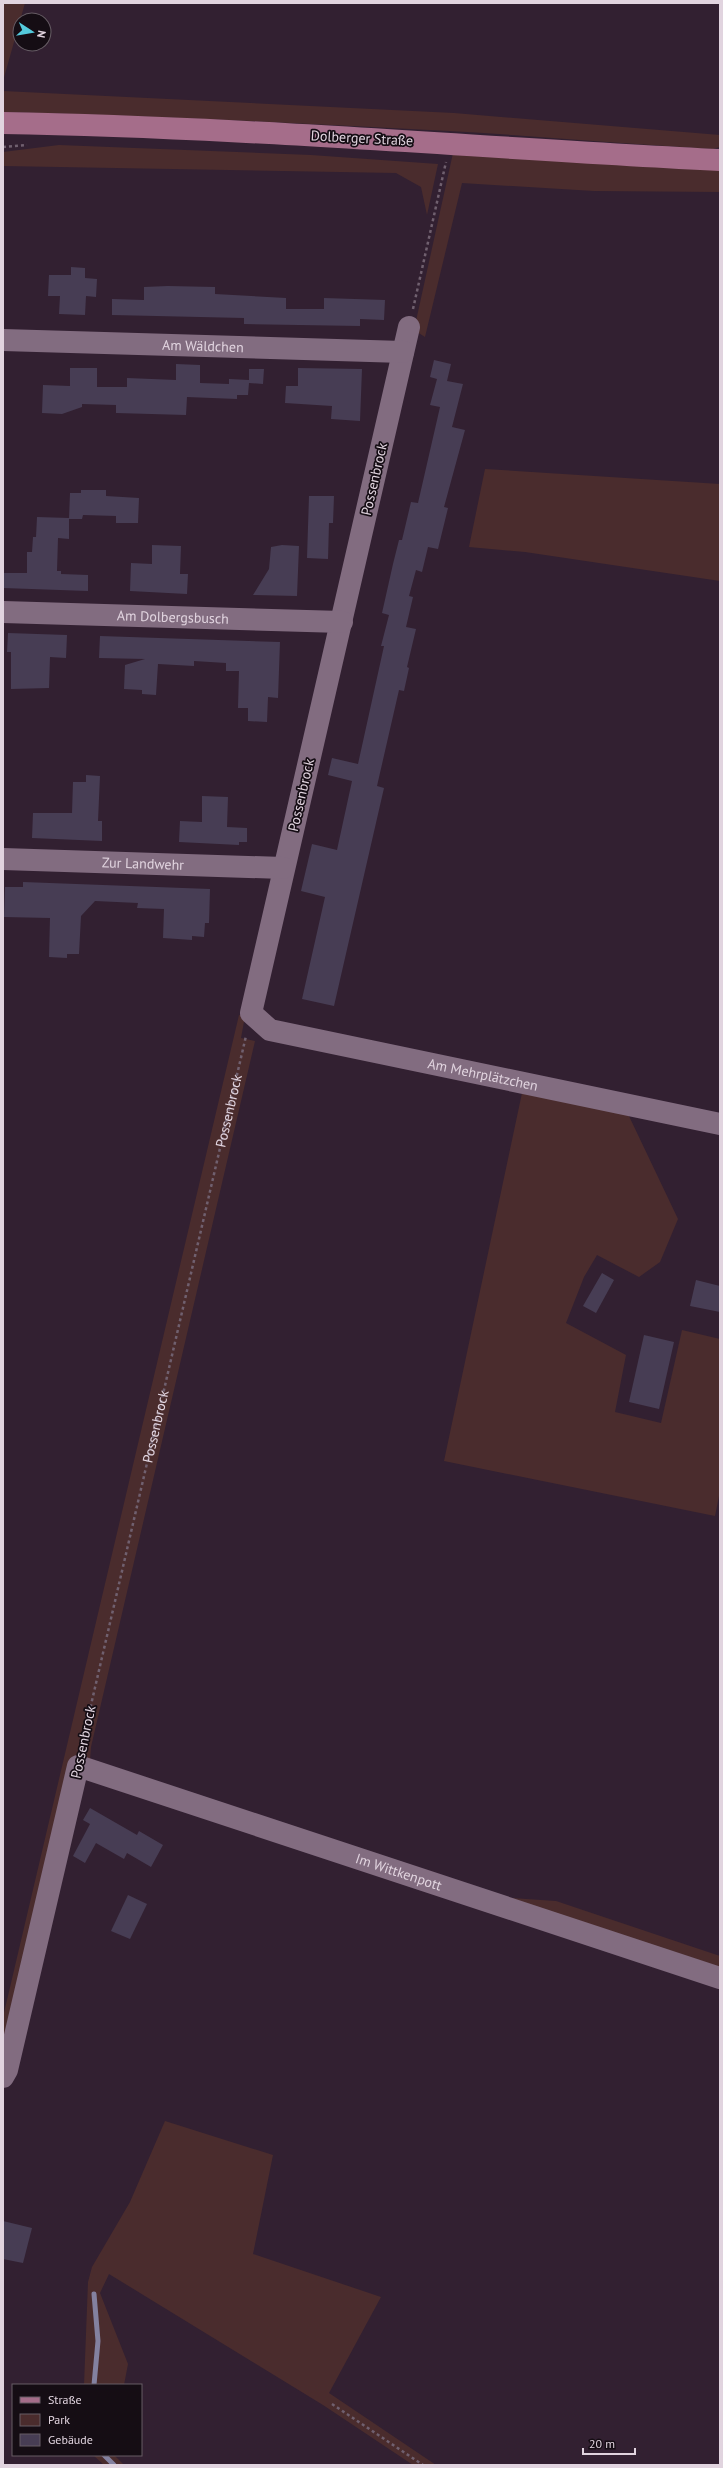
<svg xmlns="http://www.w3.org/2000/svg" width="723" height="2468" viewBox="0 0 723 2468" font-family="'PT Sans',sans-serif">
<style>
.green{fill:#4a2c2d}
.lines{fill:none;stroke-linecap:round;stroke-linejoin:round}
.stream{stroke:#8381a0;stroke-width:5}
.building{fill:#473d54}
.path{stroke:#70606f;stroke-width:2.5;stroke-dasharray:3 3;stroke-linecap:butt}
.minor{stroke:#826c80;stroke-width:22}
.major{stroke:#a56d8a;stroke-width:22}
.labels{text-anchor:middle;stroke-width:3.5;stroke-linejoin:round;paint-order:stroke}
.street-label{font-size:14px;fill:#e1d4df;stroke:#150d14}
</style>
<rect width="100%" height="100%" fill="#322031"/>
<g class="green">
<polygon points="3,3 25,3 3,81"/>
<path d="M3,91L454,113L720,135V147L713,149C625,144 537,136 449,131C301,123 152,116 3,112Z"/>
<polygon points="59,145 311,155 438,164 427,215 421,187 396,173 3,166 3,152"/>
<polygon points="453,153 720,169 720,192 594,191 462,183 425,337 414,330"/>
<polygon points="485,469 720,484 720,581 525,552 469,547"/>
<polygon points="239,1015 245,1016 241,1038 255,1041 91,1747 90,1760 3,2065 3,2017"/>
<polygon points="522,1093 628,1114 678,1219 660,1262 639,1277 597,1255 584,1277 566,1323 626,1355 615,1412 661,1423 682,1330 720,1339 720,1491 715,1516 444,1461"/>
<polygon points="495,1897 556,1901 720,1956 720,1972"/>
<polygon points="165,2121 273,2155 253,2254 381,2297 329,2393 436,2465 413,2465 323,2405 109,2274 100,2293 128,2364 124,2385 84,2385 88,2282 92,2267 130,2202"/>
<polygon points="93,2455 114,2455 124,2465 104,2465"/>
</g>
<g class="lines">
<g class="stream">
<polyline points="94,2385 98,2341 94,2294"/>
<polyline points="104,2455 114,2465"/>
</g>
</g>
<g class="building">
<polygon points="71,267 85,268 85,278 97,279 96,297 86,296 85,315 59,314 60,296 48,296 49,275 71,275"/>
<polygon points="168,286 215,287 215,294 286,298 286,309 324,309 324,298 385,300 384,320 360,319 360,326 244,324 244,318 112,315 112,299 144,300 144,287"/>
<polygon points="434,360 451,364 447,381 463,384 452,427 465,430 444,507 448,508 438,549 428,547 422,572 416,570 409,596 413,597 406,627 416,629 407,667 409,668 404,691 399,690 377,786 384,788 334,1006 302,999 325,897 301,891 312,844 337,850 352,781 328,775 332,758 358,764 384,646 381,646 389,615 382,613 393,564 399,540 402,540 411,502 418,503 440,407 430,405 437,379 430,377"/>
<polygon points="176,364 200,365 200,383 229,384 229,379 249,380 249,369 264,369 263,384 249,383 248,395 237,395 237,399 187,397 186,415 116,413 116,405 82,404 82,407 62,414 42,413 43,385 70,386 70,368 97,368 97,387 127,387 127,378 176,380"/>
<polygon points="298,368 362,369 360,421 331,419 332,406 285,403 286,386 298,386"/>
<polygon points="81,490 106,490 106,496 139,498 138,523 116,523 116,516 83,515 82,519 69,519 70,493 81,493"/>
<polygon points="309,496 334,496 333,523 329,523 328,559 307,558"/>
<polygon points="37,517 69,518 69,539 58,538 57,571 61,571 61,574 88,575 88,591 3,588 4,573 27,573 27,552 32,552 33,537 36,537"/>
<polygon points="152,545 181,546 180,574 188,574 187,594 130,591 131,563 152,564"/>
<polygon points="282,545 299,546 297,596 253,595 269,569 271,547"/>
<polygon points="8,633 67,635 66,658 50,657 49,688 11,689 11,652 7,652"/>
<polygon points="100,636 280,642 278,698 268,697 267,722 248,721 248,708 238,708 239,671 226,671 226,663 194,661 194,666 158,664 156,695 142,694 142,690 124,689 125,665 145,659 99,658"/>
<polygon points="86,775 100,776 98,821 102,821 102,841 32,838 33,813 72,813 73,782 86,782"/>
<polygon points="202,796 228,797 227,827 247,828 247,842 239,842 239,845 179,842 180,821 202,822"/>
<polygon points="23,882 210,889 209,923 205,923 204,937 192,936 192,940 163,938 164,909 137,908 138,903 95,901 81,916 79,954 67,954 67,958 49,957 50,918 4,917 5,887 23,887"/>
<polygon points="602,1273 614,1280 596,1313 583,1306"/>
<polygon points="696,1280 720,1286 720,1312 690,1306"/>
<polygon points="644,1335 674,1342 659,1409 629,1402"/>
<polygon points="90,1808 137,1835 139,1831 163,1845 151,1867 127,1853 124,1859 96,1843 85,1863 73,1856 90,1824 83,1820"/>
<polygon points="128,1895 147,1904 130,1939 111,1931"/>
<polygon points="3,2221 32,2228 23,2263 3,2259"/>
</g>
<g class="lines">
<g class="path">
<polyline points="3,147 27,145"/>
<polyline points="413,309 446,162"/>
<path id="s1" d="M81,1748L246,1036"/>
<polyline points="332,2404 423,2465"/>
</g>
<g class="minor">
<path id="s2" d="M409,327L251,1013L270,1030L720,1124"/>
<path id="s3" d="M3,340L403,352"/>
<path id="s4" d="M3,612L342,622"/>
<path id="s5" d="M3,859L283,868"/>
<path id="s6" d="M3,2077L7,2070L78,1766L720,1978"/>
</g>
<path class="major" d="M3,123C242,127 481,148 720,160"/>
</g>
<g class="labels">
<g class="street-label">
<text transform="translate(362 138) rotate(3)" y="5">Dolberger Straße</text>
<text dy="5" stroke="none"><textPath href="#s3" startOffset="200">Am Wäldchen</textPath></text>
<text transform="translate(374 479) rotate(-77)" y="5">Possenbrock</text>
<text dy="5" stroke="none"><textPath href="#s4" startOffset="170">Am Dolbergsbusch</textPath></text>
<text transform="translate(301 795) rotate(-77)" y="5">Possenbrock</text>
<text dy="5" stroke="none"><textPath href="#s5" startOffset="140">Zur Landwehr</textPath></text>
<text dy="5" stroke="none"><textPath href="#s2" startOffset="947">Am Mehrplätzchen</textPath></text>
<text dy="5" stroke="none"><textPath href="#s1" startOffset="654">Possenbrock</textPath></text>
<text dy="5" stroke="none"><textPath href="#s1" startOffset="330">Possenbrock</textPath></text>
<text transform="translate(83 1742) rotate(-78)" y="5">Possenbrock</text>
<text dy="5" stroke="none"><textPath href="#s6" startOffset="658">Im Wittkenpott</textPath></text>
</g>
</g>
<rect width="723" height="2468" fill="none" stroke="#e1d4df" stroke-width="8"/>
<rect x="12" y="2384" width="130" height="72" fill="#150d14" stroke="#675d65"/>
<rect x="20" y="2397" width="20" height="6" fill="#a56d8a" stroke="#675d65"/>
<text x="48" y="2404" font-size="12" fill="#e1d4df">Straße</text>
<rect x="20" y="2414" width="20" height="12" fill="#4a2c2d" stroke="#675d65"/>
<text x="48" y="2424" font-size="12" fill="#e1d4df">Park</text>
<rect x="20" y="2434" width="20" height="12" fill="#473d54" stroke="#675d65"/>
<text x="48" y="2444" font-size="12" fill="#e1d4df">Gebäude</text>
<g transform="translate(32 32) rotate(102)"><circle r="19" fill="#150d14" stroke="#675d65"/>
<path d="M0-3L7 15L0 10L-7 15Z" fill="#54cadc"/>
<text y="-6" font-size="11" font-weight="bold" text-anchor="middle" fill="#e1d4df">N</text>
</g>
<path d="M583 2448v6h52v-6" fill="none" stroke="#e1d4df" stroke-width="2"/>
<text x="589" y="2448" font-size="12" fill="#e1d4df" stroke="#150d14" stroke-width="3" paint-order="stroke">20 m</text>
</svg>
